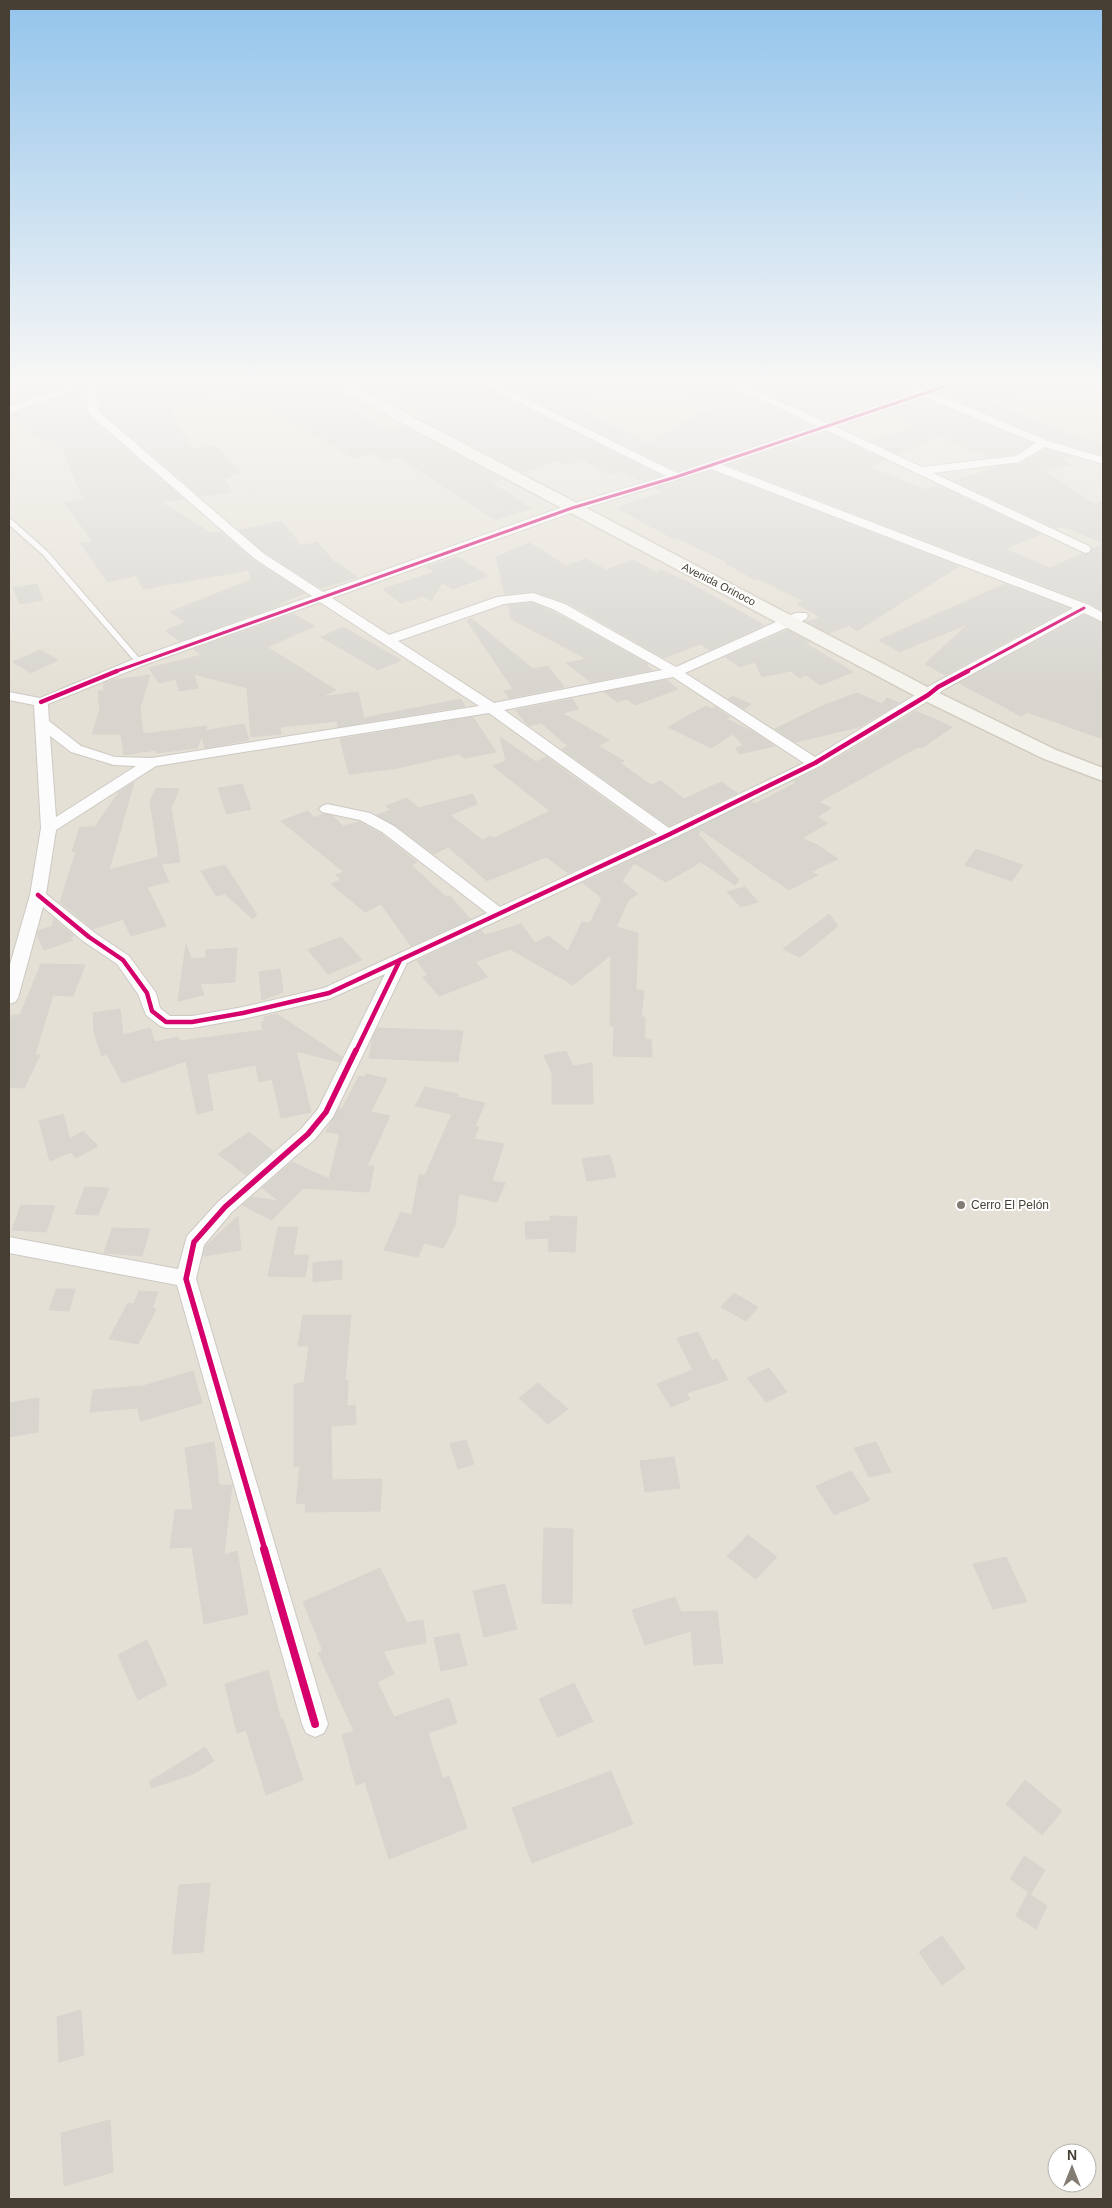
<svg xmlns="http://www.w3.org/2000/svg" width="1112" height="2208" viewBox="0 0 1112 2208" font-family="Arial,sans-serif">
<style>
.residential{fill:#e5e0d5;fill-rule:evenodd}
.building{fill:#d8d5cf;stroke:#d9d5ce}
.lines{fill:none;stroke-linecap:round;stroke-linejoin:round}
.service-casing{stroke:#ccc9c3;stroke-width:8}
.minor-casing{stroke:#ccc9c3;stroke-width:2}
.secondary-casing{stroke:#d2ccc0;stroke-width:3}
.service{stroke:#fdfcfc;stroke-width:5.5}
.minor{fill:#fdfcfc;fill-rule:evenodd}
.secondary{fill:#f6f4ee;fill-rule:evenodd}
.cycleway-far3-casing{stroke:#fff;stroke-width:5}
.cycleway-far2-casing{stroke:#fff;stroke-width:7}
.cycleway-far1-casing{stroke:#fff;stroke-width:9}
.cycleway-casing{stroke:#fff;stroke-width:11}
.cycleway-far3{stroke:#d6006c;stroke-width:3}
.cycleway-far2{stroke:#d6006c;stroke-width:4.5}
.cycleway-far1{stroke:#d6006c;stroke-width:5.5}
.cycleway{stroke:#d6006c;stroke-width:8}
.poi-dot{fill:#827c73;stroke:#fff;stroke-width:2}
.labels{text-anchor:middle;stroke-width:4;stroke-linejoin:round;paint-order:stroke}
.far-street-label{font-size:11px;fill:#473f34;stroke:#fff}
.poi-label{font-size:12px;fill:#473f34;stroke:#fff;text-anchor:start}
</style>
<rect width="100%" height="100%" fill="#f0eee8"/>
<path class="residential" d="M9,384H1103V2199H9ZM1057,2153H1087V2183H1057Z"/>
<g class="building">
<polygon points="9,384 68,384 9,405"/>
<polygon points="104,384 330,384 333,389 354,400 340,404 388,431 404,426 502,479 490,482 531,508 496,520 398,457 385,461 373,453 355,458 265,405 262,407 222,390 222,395 168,403 176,425 194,449 216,446 241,473 229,475 232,477 224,479 231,492 200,496 100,410 98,398"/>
<polygon points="354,384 480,384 661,476 641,481 621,471 609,474 582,459 566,464 559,460 522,472 424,421 433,418 387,390 373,394"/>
<polygon points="501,384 574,384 600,405 577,410 634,435 648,443 713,407 658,384 726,384 812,426 677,471"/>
<polygon points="747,384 896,384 910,393 875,405 868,402 820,418"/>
<polygon points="959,384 1031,384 1032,393 987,402 1063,432 1103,444 1103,455 1049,439 940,393"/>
<polygon points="89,386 84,398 88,415 183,499 161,502 211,533 222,533 254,561 305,593 277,604 280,605 180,641 165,631 186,622 170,612 251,580 249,570 143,589 136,575 108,582 80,543 93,542 65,503 83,499 63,449 51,439 43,441 9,417 9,415"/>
<polygon points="924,399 1032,443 1015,454 989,457 942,437 935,437 898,454 869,441 916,427 912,426 916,425 888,411"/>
<polygon points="826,432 885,460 870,467 926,490 939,486 1041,534 1005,549 1050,568 1082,554 1089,554 1093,549 1103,544 1103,611 1090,603 728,465"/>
<polygon points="1045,449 1072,457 1058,457 1070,465 1043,470 1084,498 1095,504 1103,500 1103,543 1063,526 1056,528 954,481 997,467 1020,464"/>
<polygon points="711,471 959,566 857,631 849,625 829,633 807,622 820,617 797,604 803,601 759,579 756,580 725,563 727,562 677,538 674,539 617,508 662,492 655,488"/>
<polygon points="282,521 301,546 317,542 335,563 337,562 357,577 321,588 264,552 239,530"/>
<polygon points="530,543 566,566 586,559 606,570 633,560 657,573 661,570 688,582 764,625 710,650 700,644 664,658 566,602 534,591 505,594 496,557"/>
<polygon points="458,557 488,576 453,589 442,583 431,601 424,596 401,603 383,589 435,572 427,567"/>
<polygon points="37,584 43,600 20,604 13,588"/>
<polygon points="1005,584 1069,608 945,675 925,664 968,624 899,652 879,640"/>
<polygon points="532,603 554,612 648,664 646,665 652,670 591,682 566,663 587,659 511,619 508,605"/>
<polygon points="293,614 315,626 267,647 336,690 322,697 358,692 364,718 461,699 465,706 338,727 337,721 280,727 281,734 251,737 247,688 194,674 198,688 179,691 176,679 159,683 149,668 202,655 193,649"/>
<polygon points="1084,615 1103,624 1103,739 1027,712 1021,716 959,683"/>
<polygon points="471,618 533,669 548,666 564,687 509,698 504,691 513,689 467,621"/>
<polygon points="343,627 401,660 378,670 321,637"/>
<polygon points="787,630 809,642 805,643 853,672 821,685 806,675 800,678 791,671 762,677 755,662 740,667 725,657"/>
<polygon points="40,650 58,660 31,673 13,662"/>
<polygon points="150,675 140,708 143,734 207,726 205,731 244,724 249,740 205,748 202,737 197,748 156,753 156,750 143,752 143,750 142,752 124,755 121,734 92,734 100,710 98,691 104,691 103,684 112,680"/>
<polygon points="666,680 678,689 635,705 627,699 617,702 604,692"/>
<polygon points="857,693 882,704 887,698 899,703 859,727 795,742 775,729 820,707"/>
<polygon points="732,696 751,704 744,709 728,699"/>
<polygon points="572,699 579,709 562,713 609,740 598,746 624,761 620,763 651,785 661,781 684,799 721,782 737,793 669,826 562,749 568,746 541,723 529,726 525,722 516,710"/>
<polygon points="706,706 712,709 715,707 730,717 726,719 754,732 775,746 739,754 736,748 743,745 733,734 711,748 668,727"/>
<polygon points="916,711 952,727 922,748 918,747 819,802 831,808 817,817 828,823 802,838 819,846 838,859 810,872 818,875 789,890 701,830 698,834 739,880 735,885 701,862 666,882 634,863 622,881 638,894 629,899 616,927 638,933 636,990 644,991 641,1017 645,1017 645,1039 651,1040 652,1057 613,1056 614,1026 610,1026 611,955 573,985 510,949 475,962 488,977 439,996 423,977 428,975 417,961 481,930 485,935 521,924 535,943 548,936 568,951 582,922 590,923 602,898 583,883 751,802 755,804 796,783 794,781 821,768"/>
<polygon points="473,717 496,752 464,758 459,754 398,768 349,774 340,739"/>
<polygon points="500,737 536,762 546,757 653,834 568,873 546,857 487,881 448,847 434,854 395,825 377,815 391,810 386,806 407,798 418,808 473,794 477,804 450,815 482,840 491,836 494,838 550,811 493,766 506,761"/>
<polygon points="134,782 109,870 158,857 159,860 150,801 156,788 179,789 171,808 180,862 161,864 169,882 147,887 166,926 131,936 123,919 93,929 60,902 76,852 72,852 80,827 95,827 119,792"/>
<polygon points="242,784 251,809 227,814 218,788"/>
<polygon points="308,811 314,818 324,814 333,816 343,826 359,822 381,834 417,862 411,865 446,897 450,896 470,919 411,946 381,904 365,912 331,884 341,880 336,875 344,872 281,821"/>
<polygon points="976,849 1023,865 1012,881 965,865"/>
<polygon points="225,865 257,915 253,919 225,894 216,896 201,871"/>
<polygon points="745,887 758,902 741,907 727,892"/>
<polygon points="829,914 838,926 800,957 783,949"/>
<polygon points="54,919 74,936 70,937 73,940 44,950 37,935 38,931 52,926"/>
<polygon points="341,937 362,960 328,974 308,950"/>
<polygon points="186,944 191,959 206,958 206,950 237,948 235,982 200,984 204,995 178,1001"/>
<polygon points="41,964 85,965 73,996 53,995 35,1054 40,1055 24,1088 9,1087 9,1025 12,1015 20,1015"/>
<polygon points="280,969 283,992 262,1000 259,972"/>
<polygon points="120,1009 123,1035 150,1028 155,1042 178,1037 180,1041 263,1030 261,1022 264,1022 264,1017 277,1014 342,1057 339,1062 296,1051 311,1112 281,1118 272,1079 259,1082 256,1065 207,1074 213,1110 197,1114 186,1061 122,1083 107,1054 102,1056 94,1033 93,1013"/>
<polygon points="378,1028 463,1031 458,1062 369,1058 373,1037"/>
<polygon points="566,1051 573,1066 592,1063 593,1104 552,1104 552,1074 544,1055"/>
<polygon points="366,1074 387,1079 371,1112 390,1116 367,1166 374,1166 369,1192 303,1188 272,1220 242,1205 252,1197 279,1201 262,1188 292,1162 329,1179 340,1134 326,1132 339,1108 342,1109 359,1076 365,1077"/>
<polygon points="425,1087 458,1094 457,1097 485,1103 475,1126 479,1127 474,1139 504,1144 492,1181 505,1183 497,1202 459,1194 455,1226 443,1248 424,1243 418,1257 384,1250 401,1212 412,1215 419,1175 425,1175 452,1114 415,1106"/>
<polygon points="63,1114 70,1139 83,1131 98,1146 76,1158 71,1152 50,1161 39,1121"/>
<polygon points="249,1132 273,1151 246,1175 218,1154"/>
<polygon points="610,1155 616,1177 587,1181 582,1159"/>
<polygon points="85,1187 109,1188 98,1215 75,1214"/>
<polygon points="21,1205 55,1206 46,1232 12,1230"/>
<polygon points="238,1216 241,1250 203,1256 205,1247"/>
<polygon points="550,1216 577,1217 575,1252 548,1251 549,1238 526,1239 525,1222 550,1221"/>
<polygon points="278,1227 298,1227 293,1255 309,1255 305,1277 268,1276"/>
<polygon points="112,1228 150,1229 142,1256 104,1253"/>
<polygon points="342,1260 342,1279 313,1282 313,1263"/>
<polygon points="56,1289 75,1289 69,1311 49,1310"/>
<polygon points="139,1291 158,1292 152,1308 156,1309 138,1344 109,1339 128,1303 134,1304"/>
<polygon points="734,1293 758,1307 746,1321 721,1307"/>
<polygon points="303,1315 351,1315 345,1381 348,1380 347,1406 355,1405 356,1424 331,1426 332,1480 382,1479 380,1511 305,1512 306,1503 296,1504 300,1466 294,1467 294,1384 304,1383 309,1346 298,1346"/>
<polygon points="698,1332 712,1361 717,1359 728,1380 686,1393 690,1399 671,1407 657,1384 693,1370 677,1338"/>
<polygon points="769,1368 787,1392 766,1402 747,1378"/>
<polygon points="193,1371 202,1403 141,1421 137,1408 90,1412 93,1390 143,1386"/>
<polygon points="538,1383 568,1409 548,1424 519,1398"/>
<polygon points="39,1398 38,1432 9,1437 9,1403"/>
<polygon points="466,1440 474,1464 458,1469 450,1444"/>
<polygon points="214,1442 219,1485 232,1485 224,1555 237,1551 248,1614 204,1624 192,1547 170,1548 175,1510 193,1510 185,1448"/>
<polygon points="876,1442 891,1472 869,1477 854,1448"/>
<polygon points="674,1457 680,1488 645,1492 640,1461"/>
<polygon points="851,1471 870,1500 834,1515 816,1486"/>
<polygon points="544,1528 573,1529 572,1604 542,1603"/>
<polygon points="748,1535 777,1557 756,1579 727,1556"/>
<polygon points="1006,1557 1027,1602 993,1609 973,1564"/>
<polygon points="380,1568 407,1623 423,1620 426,1643 383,1651 394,1674 377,1682 394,1717 449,1698 457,1723 428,1733 443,1779 449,1776 467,1828 389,1859 365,1782 356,1785 342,1735 354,1731 318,1653 323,1651 303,1602"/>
<polygon points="505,1584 517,1629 484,1637 473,1591"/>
<polygon points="675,1597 681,1612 717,1611 723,1663 694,1665 691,1631 645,1645 632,1610"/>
<polygon points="459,1633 467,1665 441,1671 434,1638"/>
<polygon points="147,1640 167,1685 138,1700 118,1655"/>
<polygon points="268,1670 281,1720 283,1719 303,1780 266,1795 246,1730 237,1733 225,1684"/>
<polygon points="574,1683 593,1721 558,1737 539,1699"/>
<polygon points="205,1747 214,1761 193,1774 152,1788 149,1782"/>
<polygon points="611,1771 633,1824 532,1863 512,1808"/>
<polygon points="1025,1780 1062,1811 1042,1835 1006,1804"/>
<polygon points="1024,1856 1045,1870 1031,1894 1010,1879"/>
<polygon points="210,1883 203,1952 172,1954 179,1885"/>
<polygon points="1028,1893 1047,1906 1036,1929 1016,1916"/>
<polygon points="942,1936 965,1968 942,1985 919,1952"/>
<polygon points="81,2010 84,2055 59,2062 57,2017"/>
<polygon points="110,2120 113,2172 64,2186 61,2133"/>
</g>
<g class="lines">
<defs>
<polyline id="service" points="9,521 45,553 139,662"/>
<g id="minor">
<polygon points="74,384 90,384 9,413 9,407"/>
<path d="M92,384H102L96,398L98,411L263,553L323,592L568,505L666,476L482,384H496L677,473L817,426L728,384H742L827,423L915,393L898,384H912L925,390L941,384H957L935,393L1048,441L1103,457V464L1045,447L1019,462L933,473L1089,546L1091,549L1089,552L1085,553L826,430L722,465L1089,605L1103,613V622L1084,613L943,690L933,698L820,766L674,838L407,963L333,1117L315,1139L232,1212L204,1245L196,1279L328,1724L324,1733L315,1737L306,1733L302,1724L177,1285L9,1253V1237L178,1269L187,1236L218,1202L301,1129L318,1109L385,974L329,999L243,1019L192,1028H166L160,1026L146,1015L138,994L117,964L83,941L43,907L18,998L15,1002L9,1004V968L30,895L41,828L34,705L9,700V692L40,698L134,659L312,596L255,559L89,414L86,398ZM924,397L1036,443L1016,456L922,467L836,427ZM711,469L1073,608L933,684L815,757L685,673L806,619L808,616L806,613H796L676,667L565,604L533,593L497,597L389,635L332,598L576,511ZM532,601L555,610L662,670L494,703L398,641L504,604ZM320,602L479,706L152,758L115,757L81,746L49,721L48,704L144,665ZM673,677L804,763L669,828L504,710ZM489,713L657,834L500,907L394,826L370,813L327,804L322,806L319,809L322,812L360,820L382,832L487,913L324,988L243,1007L192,1016H170L160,1008L156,993L129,956L95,933L46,894L56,830L156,766ZM50,736L71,752L114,765L136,766L56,817Z"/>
</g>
<polygon id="secondary" points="332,384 350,384 935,691 1056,750 1103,768 1103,781 1042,758 921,699 334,387"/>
</defs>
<use href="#service" class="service-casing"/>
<use href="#minor" class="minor-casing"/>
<use href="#secondary" class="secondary-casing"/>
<use href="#service" class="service"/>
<use href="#minor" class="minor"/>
<use href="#secondary" class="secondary"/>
<defs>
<g id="cycleway-far3">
<polyline points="114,672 572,508 676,477 952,384"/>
<polyline points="965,672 1084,608"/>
</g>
<g id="cycleway-far2">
<polyline points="41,702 117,671"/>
<polyline points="38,895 89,937 123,960 147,993 152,1011 166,1022 192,1022 243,1013 329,993 668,835 815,763 928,695 938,687 968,671"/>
<polyline points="356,1051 400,960"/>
</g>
<polyline id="cycleway-far1" points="265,1550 186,1279 194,1242 225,1207 308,1134 326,1112 356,1050"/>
<polyline id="cycleway" points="264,1549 315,1724"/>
</defs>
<use href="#cycleway-far3" class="cycleway-far3-casing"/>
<use href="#cycleway-far2" class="cycleway-far2-casing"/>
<use href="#cycleway-far1" class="cycleway-far1-casing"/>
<use href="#cycleway" class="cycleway-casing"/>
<use href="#cycleway-far3" class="cycleway-far3"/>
<use href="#cycleway-far2" class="cycleway-far2"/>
<use href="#cycleway-far1" class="cycleway-far1"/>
<use href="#cycleway" class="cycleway"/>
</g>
<linearGradient id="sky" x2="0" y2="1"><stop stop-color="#93c4ec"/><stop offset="0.55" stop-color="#f8f7f5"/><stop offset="1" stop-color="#f8f7f5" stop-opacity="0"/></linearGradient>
<rect width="1112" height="693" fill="url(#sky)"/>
<circle class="poi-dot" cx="961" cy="1205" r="5"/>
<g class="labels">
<g class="far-street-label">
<text transform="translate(719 584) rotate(27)" y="4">Avenida Orinoco</text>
</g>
<g class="poi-label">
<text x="971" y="1209">Cerro El Pelón</text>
</g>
</g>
<rect width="1112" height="2208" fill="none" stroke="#473f34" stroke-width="20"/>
<g transform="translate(1072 2168)"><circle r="24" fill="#ffffff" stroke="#b5b2ae"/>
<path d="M0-4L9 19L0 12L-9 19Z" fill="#827c73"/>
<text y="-8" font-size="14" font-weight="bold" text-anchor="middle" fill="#473f34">N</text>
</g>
</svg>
